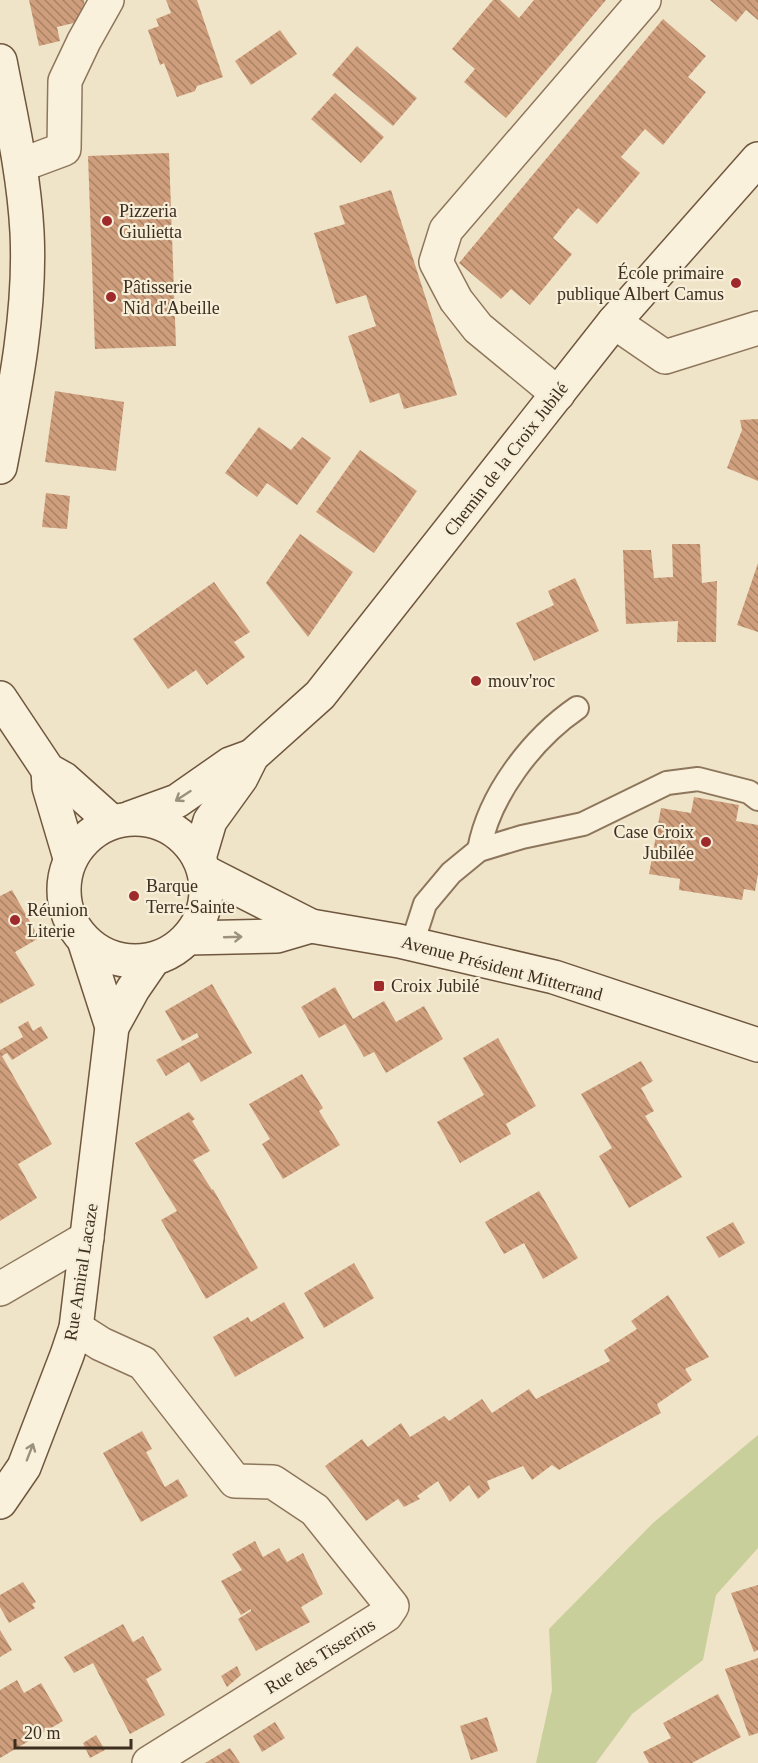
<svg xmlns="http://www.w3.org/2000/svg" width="758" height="1763" viewBox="0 0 758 1763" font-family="'Times New Roman',serif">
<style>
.green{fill:#c9cf9b}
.building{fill:url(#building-back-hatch)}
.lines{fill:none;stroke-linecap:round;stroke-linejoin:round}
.lane-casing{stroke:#8d765c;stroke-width:26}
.street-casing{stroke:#8d765c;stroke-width:36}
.secondary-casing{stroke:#6f573f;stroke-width:36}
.lane{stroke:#faf1dc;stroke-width:22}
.street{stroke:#faf1dc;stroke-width:33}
.secondary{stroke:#faf1dc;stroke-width:33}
.oneway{stroke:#9c907e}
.poi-dot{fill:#9e2a2b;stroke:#f7eed8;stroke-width:2}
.labels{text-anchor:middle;stroke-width:4.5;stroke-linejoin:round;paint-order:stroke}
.poi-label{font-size:18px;fill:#3d2e20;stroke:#f7eed8;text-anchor:start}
.street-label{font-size:18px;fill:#3d2e20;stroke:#f7eed8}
</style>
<defs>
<pattern id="building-back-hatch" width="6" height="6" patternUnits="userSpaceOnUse" patternTransform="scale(1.5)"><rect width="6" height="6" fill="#cf9f7d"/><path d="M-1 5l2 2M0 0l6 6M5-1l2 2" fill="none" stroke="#a98266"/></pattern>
</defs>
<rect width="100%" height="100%" fill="#f0e4c8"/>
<polygon class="green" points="758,1435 758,1548 716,1595 703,1660 632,1714 596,1763 536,1763 552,1690 549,1629 653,1523"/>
<g class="building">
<polygon points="29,0 84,0 85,11 78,22 57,27 60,41 39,46"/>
<polygon points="166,0 197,0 223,77 197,86 195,91 177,97 164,63 160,65 148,30 159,26 156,19 171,13"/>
<polygon points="493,0 500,0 519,18 534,0 606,0 506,118 464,82 475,69 452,49"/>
<polygon points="710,0 758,0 758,20 746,10 736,22"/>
<polygon points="663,19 706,56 688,77 706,92 663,145 645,129 621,157 640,173 597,224 578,208 569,218 553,238 572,254 530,305 511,289 501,299 459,263"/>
<polygon points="280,30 297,54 251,85 235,61"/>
<polygon points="357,46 417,98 393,126 332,75"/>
<polygon points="335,93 384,137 361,163 311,119"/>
<polygon points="169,153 176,346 95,349 88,156"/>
<polygon points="391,190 457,395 404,409 399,393 370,403 348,336 376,326 366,295 336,304 314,233 345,224 339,206"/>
<polygon points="55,391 124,402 116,471 45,462"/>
<polygon points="758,419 758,481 727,468 742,430 740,420"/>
<polygon points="259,427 291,450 302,437 331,458 297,505 267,483 257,497 225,473"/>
<polygon points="360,450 417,491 374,553 316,512"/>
<polygon points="46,493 70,496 67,529 42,527"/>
<polygon points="300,534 353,572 308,637 266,583"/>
<polygon points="672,544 700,544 702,583 717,581 716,642 677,642 678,621 626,624 623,550 651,550 654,578 673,577"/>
<polygon points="758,563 758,632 737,625"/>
<polygon points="575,578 599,631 534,661 516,623 554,605 548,591"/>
<polygon points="214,582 250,632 234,642 245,657 207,685 196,670 168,689 133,639"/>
<polygon points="694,797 739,805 736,821 758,825 758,874 755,891 744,889 742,900 679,890 680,879 649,874 661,808 691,813"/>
<polygon points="12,890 39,938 15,952 35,985 0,1004 0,896"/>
<polygon points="212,984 252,1053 201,1082 189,1062 166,1076 156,1060 199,1037 197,1033 182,1041 165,1011"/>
<polygon points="335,987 353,1019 384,1001 396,1022 424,1006 443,1039 386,1073 374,1052 364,1057 345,1024 319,1038 301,1007"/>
<polygon points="28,1021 33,1031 41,1026 48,1038 12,1060 7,1053 2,1056 52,1144 18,1164 37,1198 0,1221 0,1050 23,1037 18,1027"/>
<polygon points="498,1038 536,1106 506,1124 511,1134 460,1163 437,1122 484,1095 463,1058"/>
<polygon points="641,1061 653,1081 641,1088 654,1111 645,1116 682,1177 629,1208 599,1156 612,1148 581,1094"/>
<polygon points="302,1074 323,1108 319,1111 340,1145 283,1179 262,1144 270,1139 249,1104"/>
<polygon points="189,1112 195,1119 192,1121 210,1151 193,1160 212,1190 213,1189 258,1268 206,1299 161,1220 177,1211 135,1143"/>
<polygon points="539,1191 578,1258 543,1279 524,1243 504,1254 485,1222"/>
<polygon points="733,1222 745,1243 719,1258 706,1237"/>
<polygon points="354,1263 374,1298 324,1328 304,1293"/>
<polygon points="668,1295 709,1357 685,1369 692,1380 657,1404 661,1413 559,1470 552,1465 532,1480 523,1466 487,1481 490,1489 478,1499 469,1485 450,1502 438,1481 417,1496 420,1499 404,1507 398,1499 366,1521 325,1466 362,1439 368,1447 401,1423 410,1437 444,1416 449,1421 482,1399 492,1413 529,1389 536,1399 610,1361 604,1350 637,1329 631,1321"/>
<polygon points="284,1302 304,1338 235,1377 213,1337 248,1317 251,1322"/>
<polygon points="142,1431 152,1449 146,1452 165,1487 178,1479 188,1496 141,1522 103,1453"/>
<polygon points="255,1541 263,1557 279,1548 287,1562 303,1553 323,1594 301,1607 310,1622 256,1651 238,1619 251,1611 251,1609 241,1615 221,1581 242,1570 232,1554"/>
<polygon points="23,1582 36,1602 32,1604 35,1608 9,1623 0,1607 0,1595"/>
<polygon points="758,1585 758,1650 754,1652 731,1593"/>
<polygon points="123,1624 133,1642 143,1636 162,1670 146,1679 165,1715 130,1734 93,1663 74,1673 64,1657"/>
<polygon points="0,1630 12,1650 0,1657"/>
<polygon points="758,1658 758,1733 749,1736 725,1669"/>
<polygon points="237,1666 241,1675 227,1687 221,1676"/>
<polygon points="17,1680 24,1693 41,1683 63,1721 0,1758 0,1690"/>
<polygon points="718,1694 741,1737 692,1763 649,1763 643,1752 671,1738 663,1723"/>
<polygon points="487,1717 498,1751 471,1760 460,1726"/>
<polygon points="275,1722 285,1738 262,1752 253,1736"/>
<polygon points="96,1735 105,1750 90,1758 83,1743"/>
<polygon points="230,1748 240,1763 205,1763"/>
</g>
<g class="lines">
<defs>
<g id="lane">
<path d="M479,850C489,795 532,739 577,708"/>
<polyline points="412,944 425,904 451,873 479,850 522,837 583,824 667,783 698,779 749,792 758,799"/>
</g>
<g id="street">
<polyline points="21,165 64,149 65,81 84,41 107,0"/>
<polyline points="614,322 665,357 758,328"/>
<polyline points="558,394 478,328 456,300 436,262 446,230 644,0"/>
<polyline points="0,1289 87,1238"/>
<polyline points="76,1328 101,1344 143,1363 235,1481 273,1482 315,1510 392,1606 386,1615 149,1763"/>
</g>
<g id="secondary">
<path d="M0,61C11,118 24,174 27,232C31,310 15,390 0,467"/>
<polyline points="0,698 48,770 64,779 112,822"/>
<polyline points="48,770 49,787 70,858"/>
<polyline points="130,818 177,801 230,764 252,756"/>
<circle cx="135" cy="890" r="71"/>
<polyline points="199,858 210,821 241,778 252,756 320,695 614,322 758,159"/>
<polyline points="205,872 311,926 399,941 554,977 758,1045"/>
<polyline points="188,938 277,936 311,926"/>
<polyline points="84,940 112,1027"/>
<polyline points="0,1502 24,1467 67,1355 76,1328 112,1027 133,989 153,960"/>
</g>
</defs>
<use href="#lane" class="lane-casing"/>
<use href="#street" class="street-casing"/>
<use href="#secondary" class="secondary-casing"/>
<use href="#lane" class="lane"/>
<use href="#street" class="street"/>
<use href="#secondary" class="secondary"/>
</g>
<defs><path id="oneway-shaft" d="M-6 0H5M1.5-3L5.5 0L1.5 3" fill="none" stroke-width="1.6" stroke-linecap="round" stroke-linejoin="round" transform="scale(1.5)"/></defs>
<g class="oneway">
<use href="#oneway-shaft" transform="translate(183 796) rotate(147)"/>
<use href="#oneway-shaft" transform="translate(233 937) rotate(-2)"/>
<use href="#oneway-shaft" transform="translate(30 1452) rotate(-69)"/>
</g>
<g class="poi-dot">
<circle cx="107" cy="221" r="6"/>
<circle cx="736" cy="283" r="6"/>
<circle cx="111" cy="297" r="6"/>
<circle cx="476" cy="681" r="6"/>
<circle cx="706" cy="842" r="6"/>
<circle cx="134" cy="896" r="6"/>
<circle cx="15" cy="920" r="6"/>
<rect x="373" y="980" width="12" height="12" rx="3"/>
</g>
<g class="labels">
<g class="poi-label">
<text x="119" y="217">Pizzeria<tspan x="119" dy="21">Giulietta</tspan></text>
<text x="724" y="279" text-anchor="end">École primaire<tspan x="724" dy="21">publique Albert Camus</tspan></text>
<text x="123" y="293">Pâtisserie<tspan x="123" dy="21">Nid d'Abeille</tspan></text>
<text x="488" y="687">mouv'roc</text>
<text x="694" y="838" text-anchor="end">Case Croix<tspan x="694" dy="21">Jubilée</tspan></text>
<text x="146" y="892">Barque<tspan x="146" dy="21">Terre-Sainte</tspan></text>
<text x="27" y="916">Réunion<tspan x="27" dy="21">Literie</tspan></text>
<text x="391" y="992">Croix Jubilé</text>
</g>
<g class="street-label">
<text transform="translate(506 459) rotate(-52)" y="6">Chemin de la Croix Jubilé</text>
<text transform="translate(502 968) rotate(15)" y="6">Avenue Président Mitterrand</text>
<text transform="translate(81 1272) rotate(-81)" y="6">Rue Amiral Lacaze</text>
<text transform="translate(320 1656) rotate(-32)" y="6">Rue des Tisserins</text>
</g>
</g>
<path d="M15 1739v9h116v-9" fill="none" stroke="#3d2e20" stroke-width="3"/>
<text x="24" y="1739" font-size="18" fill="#3d2e20" stroke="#f7eed8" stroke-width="4.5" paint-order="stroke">20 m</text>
</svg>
